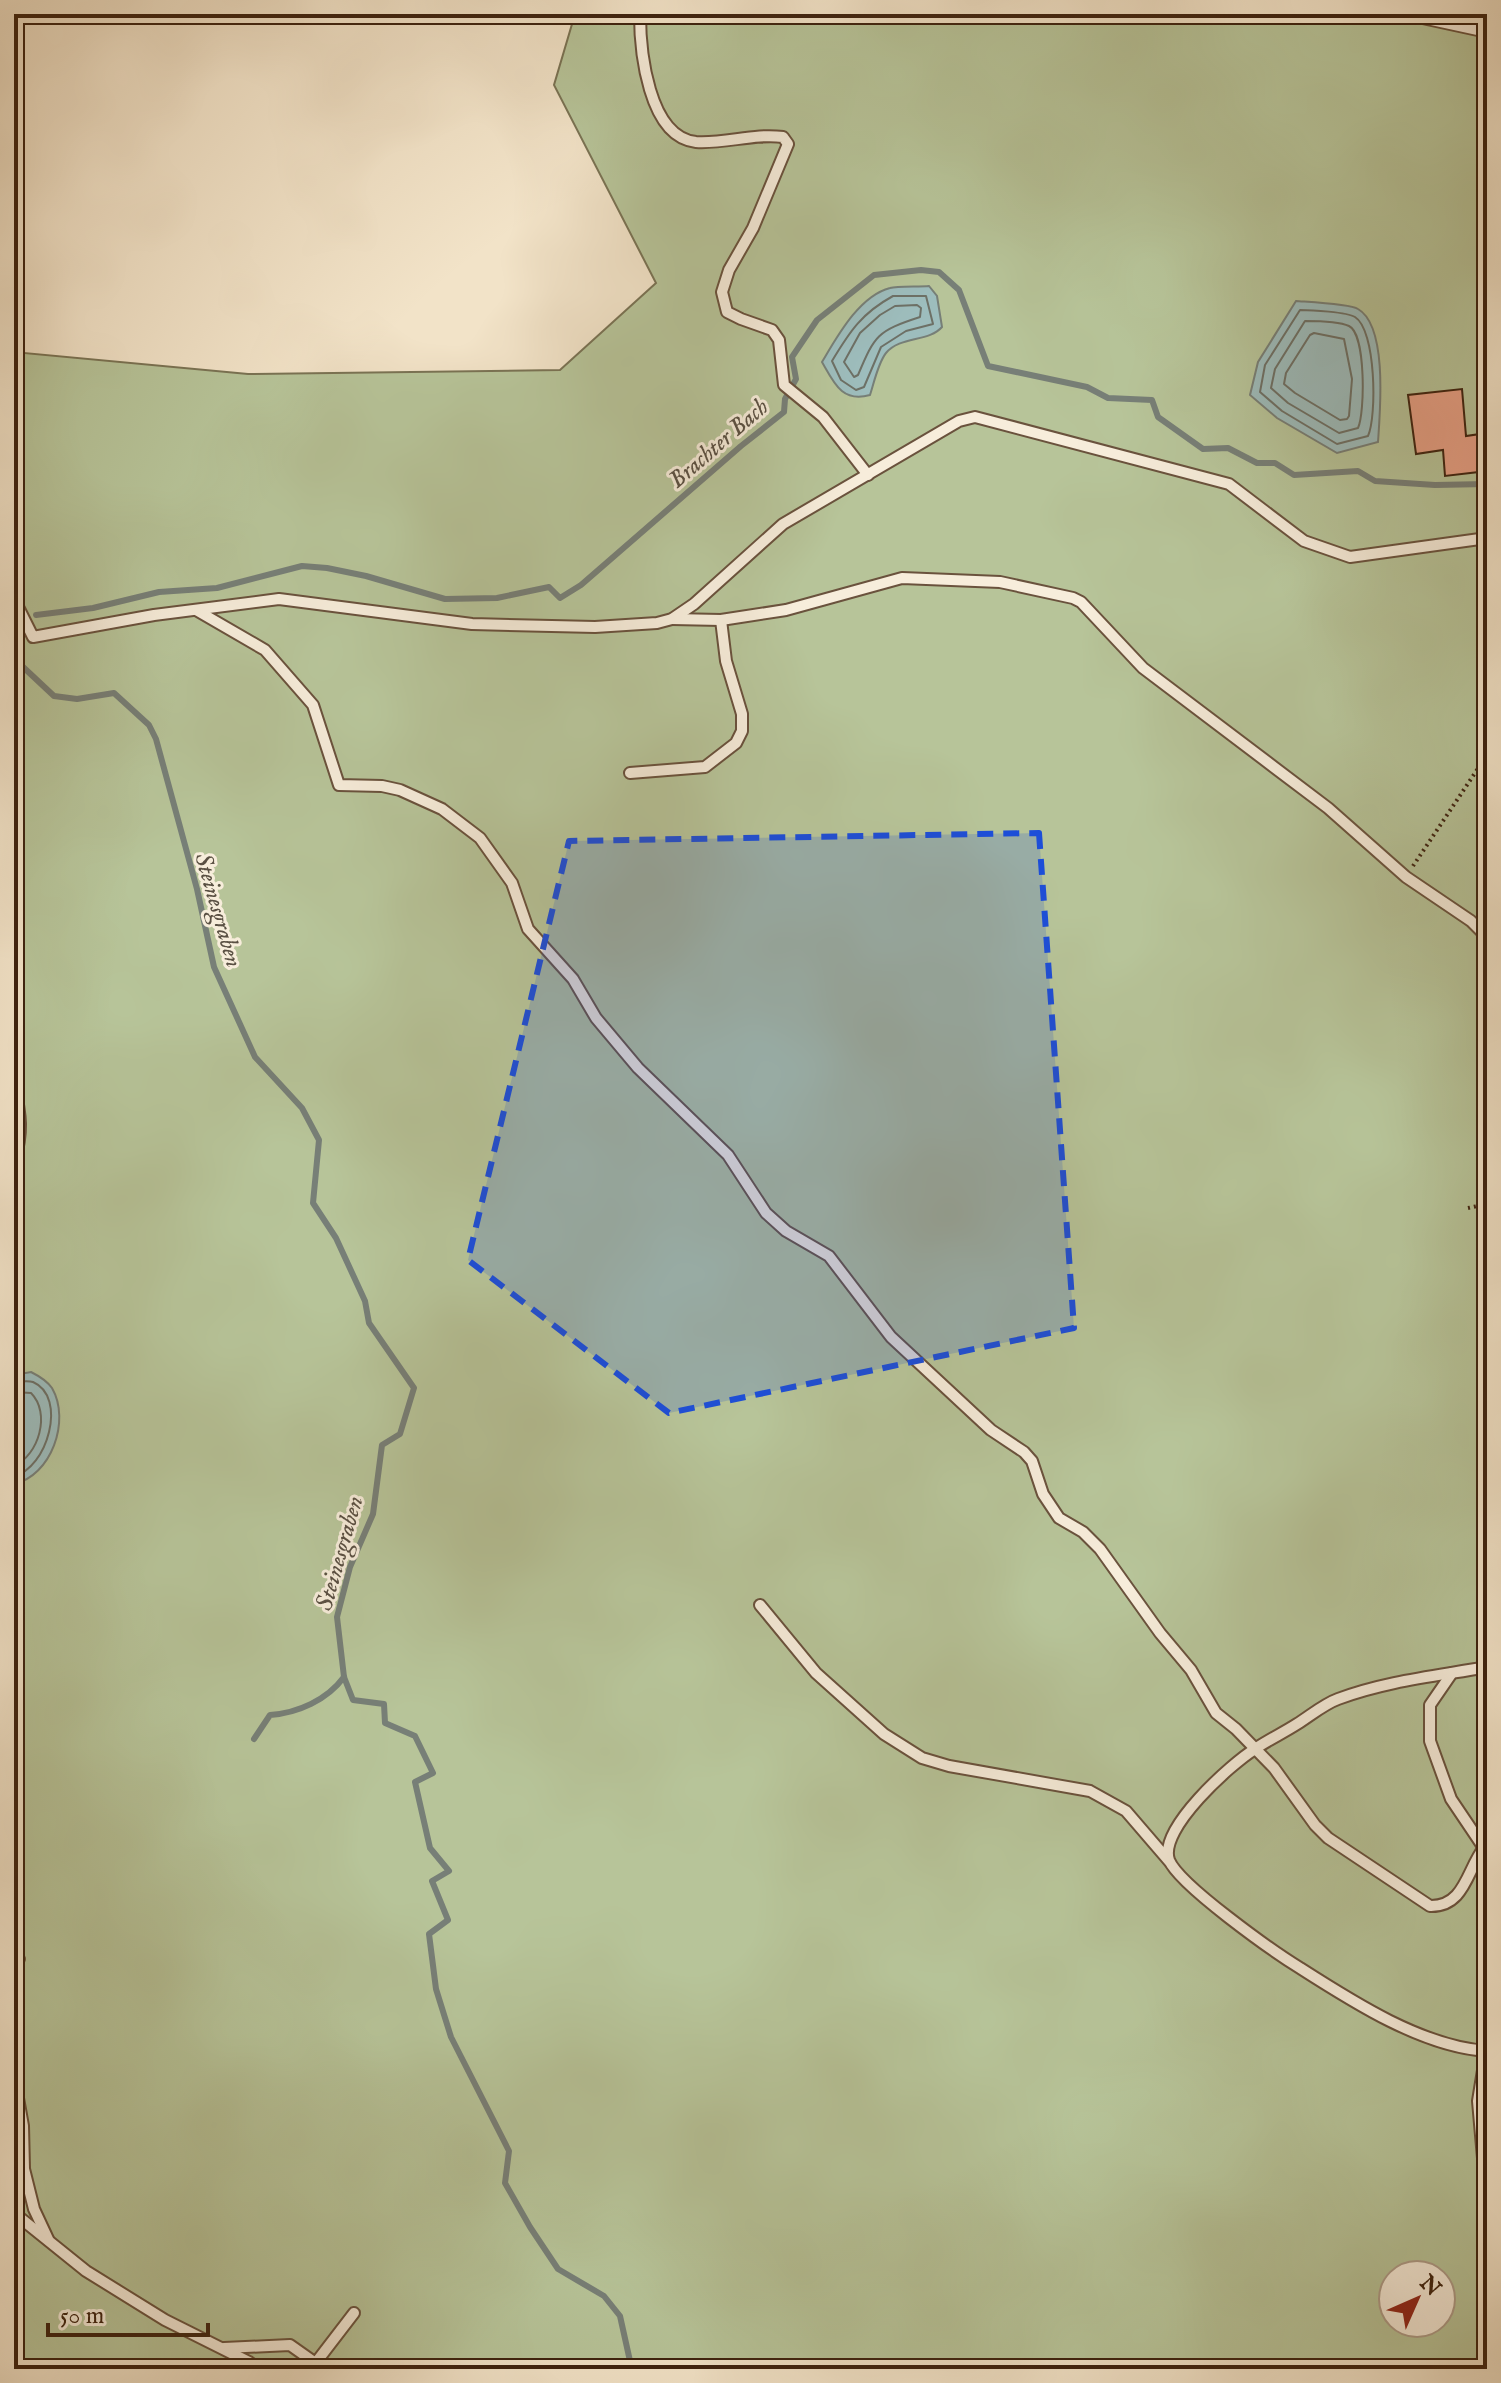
<svg xmlns="http://www.w3.org/2000/svg" width="1501" height="2383" viewBox="0 0 1501 2383" font-family="'IM FELL English',serif">
<style>
.green{fill:#b7c499;stroke:#7a7354;stroke-width:2;fill-rule:evenodd}
.water{fill:#9dbdbd;stroke:#777f77;stroke-width:2}
.lines{fill:none;stroke-linecap:round;stroke-linejoin:round}
.shore{stroke:#6d7066;stroke-width:2}
.stream{stroke:#777f77;stroke-width:6}
.building{fill:#e7a086;stroke:#3d220f;stroke-width:2}
.service-casing{stroke:#6a523d;stroke-width:14}
.path{stroke:#3d220f;stroke-width:4;stroke-dasharray:2 4;stroke-linecap:butt}
.service{stroke:#f7eddb;stroke-width:10}
.marked{fill:#1d4ed8;fill-opacity:0.2;stroke:#1d4ed8;stroke-width:6;stroke-dasharray:16 10;stroke-linejoin:round}
.labels{text-anchor:middle;stroke-width:6;stroke-linejoin:round;paint-order:stroke}
.water-label{font-size:24px;font-style:italic;fill:#5a5043;stroke:#f7eddb}
</style>
<rect width="100%" height="100%" fill="#f2e3c8"/>
<filter id="stains"><feTurbulence type="fractalNoise" baseFrequency=".0025" numOctaves="4"/><feColorMatrix values="0 0 0 0 .2 0 0 0 0 .09 0 0 0 0 .02 0 0 0 .5 -.17"/></filter>
<radialGradient id="worn" r=".72"><stop offset=".6" stop-color="#630" stop-opacity="0"/><stop offset="1" stop-color="#630" stop-opacity=".3"/></radialGradient>
<path class="green" d="M575,14H1487V2369H14V352L248,374L560,370L656,283L554,85ZM1393,2275H1441V2323H1393Z"/>
<g class="water">
<path d="M929,286L937,296L942,327C929,342 900,336 886,353C878,363 874,383 870,395C842,403 834,383 822,362C837,337 859,296 890,288C897,286 920,287 929,286Z"/>
<path d="M1296,301C1308,302 1350,304 1358,309C1388,326 1380,412 1378,442L1337,453L1277,418L1250,395L1258,362Z"/>
<path d="M31,1372C39,1376 47,1381 52,1388C71,1421 51,1476 14,1484V1375Z"/>
</g>
<g class="lines">
<g class="shore">
<path d="M893,296H926L933,324L906,331L881,347L864,387L856,390L841,380L832,361C850,331 862,313 893,296Z"/>
<path d="M917,305L921,308L920,317C877,331 875,335 858,375L854,377L844,362L860,333L880,315L895,306Z"/>
<path d="M1300,310C1311,310 1347,312 1355,317C1376,330 1377,416 1368,436L1337,444L1282,411L1260,392L1265,365Z"/>
<path d="M1305,321C1316,321 1338,321 1349,326C1366,334 1365,413 1358,428L1339,433L1288,403L1271,388L1275,369Z"/>
<polygon points="1314,333 1344,339 1352,379 1349,416 1347,419 1340,420 1295,393 1284,384 1286,373 1310,335"/>
<path d="M14,1382C20,1382 27,1380 33,1382C68,1397 47,1469 14,1476"/>
<path d="M14,1392L31,1393C51,1413 39,1455 14,1466"/>
</g>
<g class="stream">
<polyline points="36,615 93,608 159,592 217,588 302,566 327,568 366,576 445,599 497,598 549,587 560,598 581,585 741,446 784,412 785,399 796,379 792,357 817,320 874,275 921,270 939,272 959,290 988,366 1087,387 1108,398 1152,400 1158,417 1203,449 1228,448 1257,463 1275,463 1294,475 1358,471 1375,481 1435,485 1487,484"/>
<polyline points="22,666 54,696 77,699 114,693 149,725 156,739 197,889 214,967 255,1057 302,1108 319,1140 313,1203 336,1238 365,1301 369,1323 414,1388 400,1434 382,1445 373,1514 350,1567 337,1617 344,1677 353,1700 384,1704 385,1723 415,1736 433,1773 415,1782 430,1848 449,1871 432,1881 448,1920 429,1934 436,1989 451,2037 509,2151 505,2183 530,2227 558,2269 604,2296 620,2316 630,2361 636,2369"/>
<path d="M254,1739L270,1715C298,1713 327,1700 344,1677"/>
</g>
</g>
<polygon class="building" points="1462,389 1466,436 1487,433 1487,471 1445,476 1443,450 1416,454 1408,395"/>
<g class="lines">
<defs>
<g id="service">
<path d="M640,14C640,50 648,137 696,142C725,144 754,133 783,137L788,144L753,228L729,270L722,292L727,312L741,319L772,330L779,340L784,385L823,417L868,475"/>
<polyline points="1404,14 1487,32"/>
<polyline points="14,599 33,637 154,615 279,599 472,624 595,627 657,623 672,619 694,604 783,524 959,421 975,417 1229,484 1304,541 1350,557 1487,538"/>
<path d="M196,610L265,650L313,705L339,785L382,786L400,790L442,809L480,838L512,883L528,929L573,979L596,1018L638,1068L728,1155L766,1213L786,1231L829,1256L891,1337L991,1430L1024,1452L1032,1461L1043,1494L1059,1518L1083,1532L1100,1549L1160,1633L1191,1670L1216,1713L1236,1729L1274,1768L1315,1825L1328,1838L1430,1906C1465,1907 1467,1869 1484,1848"/>
<polyline points="672,619 721,620 786,610 902,578 1000,582 1073,598 1081,602 1143,668 1328,808 1406,877 1471,921 1487,937"/>
<polyline points="630,773 705,767 736,743 742,731 742,714 726,661 721,620"/>
<path d="M14,1084C21,1116 23,1132 14,1163"/>
<polyline points="760,1605 816,1673 884,1734 922,1758 949,1766 1090,1791 1126,1811 1169,1861"/>
<path d="M1487,1667C1437,1676 1386,1681 1338,1699C1324,1704 1310,1716 1297,1724C1283,1733 1268,1740 1255,1749C1231,1764 1158,1829 1169,1860C1179,1885 1274,1952 1300,1968C1353,2002 1423,2047 1487,2051"/>
<polyline points="1452,1673 1430,1705 1430,1741 1451,1799 1486,1851"/>
<polyline points="14,1960 19,1959"/>
<polyline points="1486,2052 1478,2101 1487,2204"/>
<polyline points="14,2076 23,2126 24,2169 34,2209 48,2239"/>
<polyline points="14,2213 86,2271 165,2320 249,2362 258,2369"/>
<polyline points="224,2348 290,2345 324,2369"/>
<polyline points="311,2369 354,2313"/>
</g>
</defs>
<use href="#service" class="service-casing"/>
<g class="path">
<polyline points="1413,866 1487,755"/>
<polyline points="1468,1208 1487,1204"/>
<polyline points="1480,1560 1478,1577 1487,1589"/>
</g>
<use href="#service" class="service"/>
</g>
<path class="marked" d="M1039,833L1074,1328L669,1413L468,1260L569,841Z"/>
<g class="labels">
<g class="water-label">
<text transform="translate(718 443) rotate(-41)" y="8">Brachter Bach</text>
<text transform="translate(219 910) rotate(74)" y="8">Steinesgraben</text>
<text transform="translate(339 1553) rotate(-74)" y="8">Steinesgraben</text>
</g>
</g>
<rect width="1501" height="2383" fill="none" stroke="#f2e3c8" stroke-width="48"/>
<rect x="16" y="16" width="1469" height="2351" fill="none" stroke="#3d220f" stroke-width="4"/>
<rect x="24" y="24" width="1453" height="2335" fill="none" stroke="#3d220f" stroke-width="2"/>
<g transform="translate(1417 2299) rotate(45)"><circle r="38" fill="#f7eddb" stroke="#ad9c89" stroke-width="2"/>
<path d="M0-6L14 30L0 20L-14 30Z" fill="#8f2418"/>
<text y="-12" font-size="22" font-weight="bold" text-anchor="middle" fill="#3d220f">N</text>
</g>
<path d="M48 2323v12h160v-12" fill="none" stroke="#3d220f" stroke-width="4"/>
<text x="60" y="2323" font-size="24" fill="#3d220f" stroke="#f7eddb" stroke-width="6" paint-order="stroke">50 m</text>
<rect width="100%" height="100%" filter="url(#stains)"/>
<rect width="100%" height="100%" fill="url(#worn)"/>
</svg>
